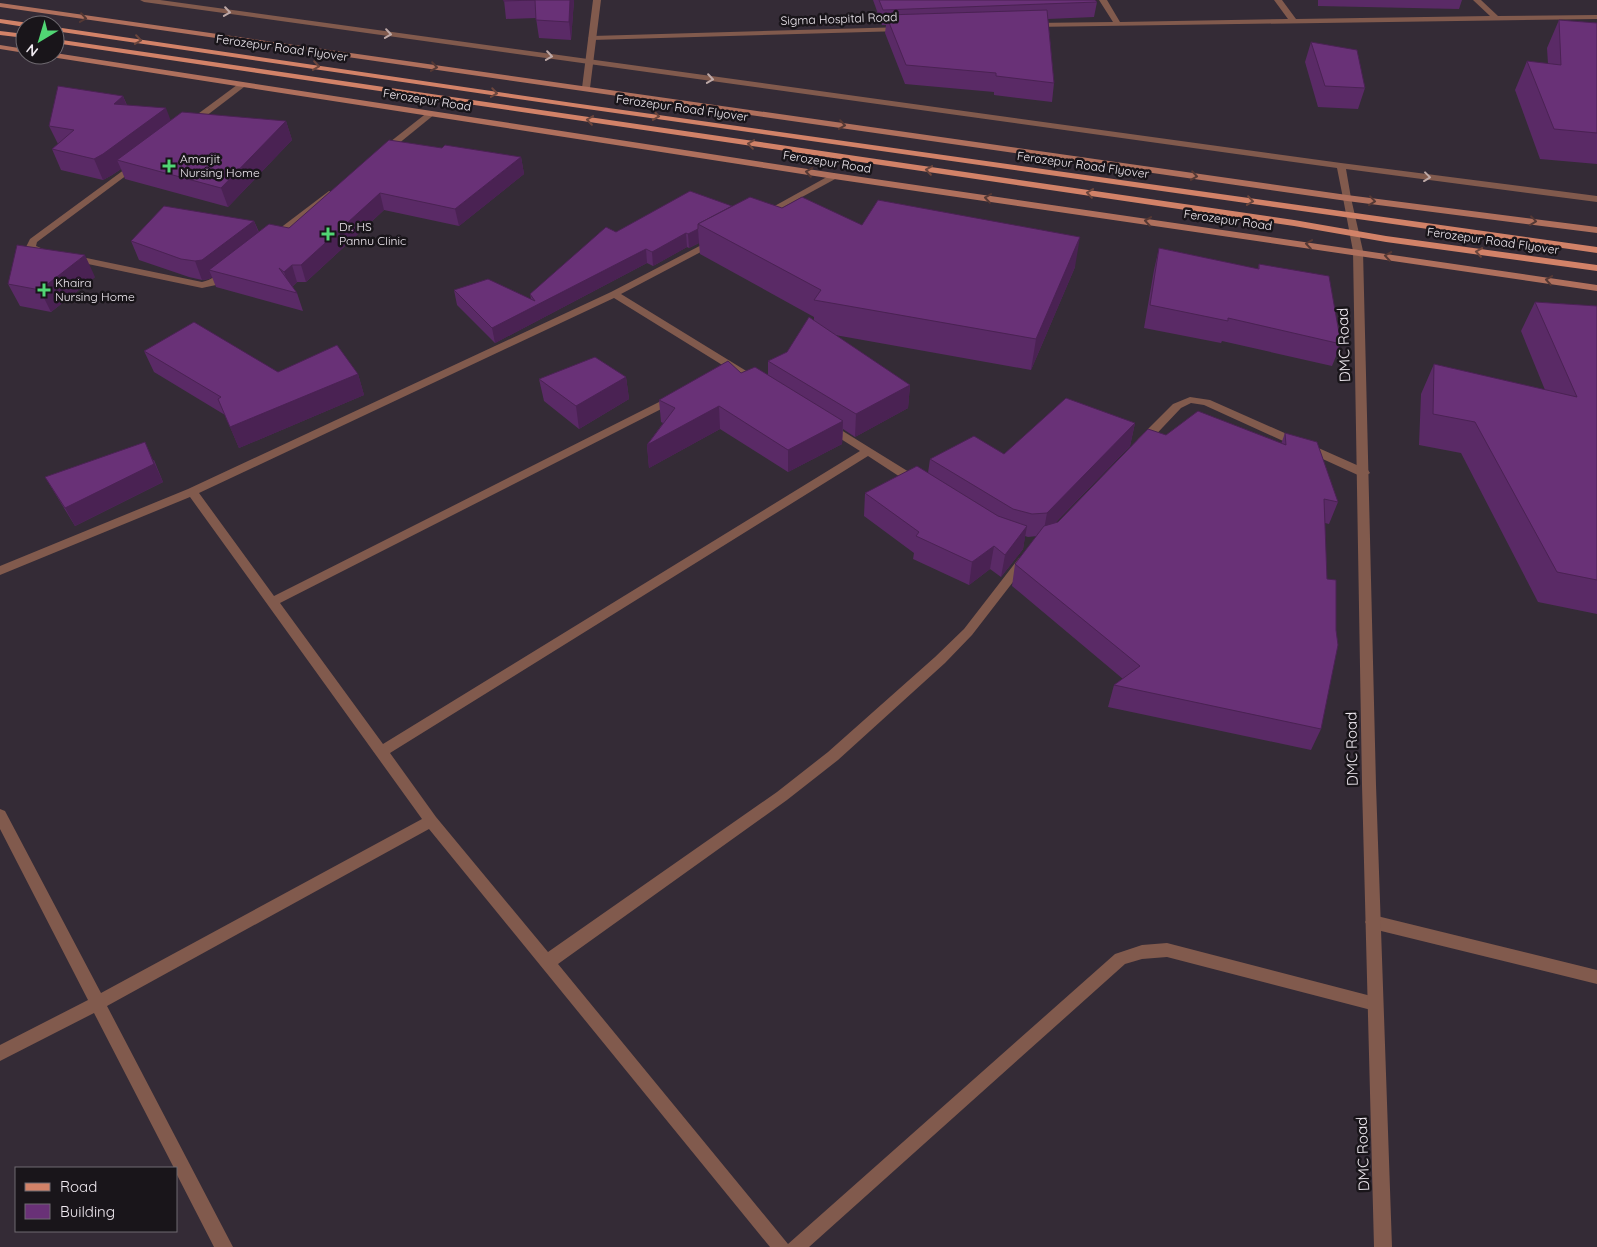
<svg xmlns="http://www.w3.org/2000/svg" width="1597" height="1247" viewBox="0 0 1597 1247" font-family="Quicksand,sans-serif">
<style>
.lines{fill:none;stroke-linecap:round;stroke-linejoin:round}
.service{fill:#815a4d;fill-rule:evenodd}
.minor{fill:#815a4d;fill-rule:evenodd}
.tertiary{fill:#815a4d;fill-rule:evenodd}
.secondary{fill:#af705d;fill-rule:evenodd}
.primary{fill:#d28268;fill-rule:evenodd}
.wall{fill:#5a2a66}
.shaded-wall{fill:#4a2253}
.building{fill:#693177;stroke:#4a2253}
.oneway{stroke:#bea9a7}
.oneway2{stroke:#553935}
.oneway3{stroke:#6c463d}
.poi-dot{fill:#51d674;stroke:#19151a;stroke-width:2}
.labels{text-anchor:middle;stroke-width:5;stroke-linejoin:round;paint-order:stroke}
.far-street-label{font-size:12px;fill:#f0eaf1;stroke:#19151a}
.far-poi-label{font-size:12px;fill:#f0eaf1;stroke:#19151a;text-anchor:start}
.street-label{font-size:15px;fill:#f0eaf1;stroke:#19151a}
</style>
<rect width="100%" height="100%" fill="#342b36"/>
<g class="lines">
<polygon class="service" points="140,0 160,0 1341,163 1597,196 1597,202 1346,169 1351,198 1347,201 1343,198 1337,168 144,2"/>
<g class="minor">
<polygon points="1099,0 1107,0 1120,22 1288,19 1274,0 1282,0 1296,19 1490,16 1473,0 1481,0 1498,16 1597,15 1597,19 1032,27 1028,25 1032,23 1113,22"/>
<polygon points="905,27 906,29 902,31 592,40 588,38 592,36"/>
<polygon points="241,82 248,84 193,126 187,126 187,122"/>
<polygon points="428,112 435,114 387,153 381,153 381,149"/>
<path d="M136,161L140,164L139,166L37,242L36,246L48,251V255C40,257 32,253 26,247L30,239Z"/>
<polygon points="834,173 838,176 837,178 767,216 764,217 760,214"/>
<polygon points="329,191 332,192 332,196 277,239 271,239 271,235"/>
<polygon points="713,239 718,242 716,244 621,294 761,380 762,382 761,384 753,384 614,298 199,493 274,596 669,397 677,397 678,399 677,401 280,603 383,744 860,451 825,429 824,427 825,425 833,425 922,480 924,483 922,486 914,486 868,456 390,753 436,817 548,952 777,792 828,752 935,657 964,629 1019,558 1027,558 1029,561 1027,564 972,635 945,663 838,760 787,800 558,964 788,1244 1115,954 1142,945 1167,943 1375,997 1381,999 1383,1004 1381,1009 1375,1011 1167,957 1142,959 1125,964 809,1247 770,1247 429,829 107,1006 233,1247 214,1247 176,1173 176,1168 174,1168 94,1013 0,1061 0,1045 88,1000 0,829 0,809 5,811 101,993 422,819 190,497 0,575 0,566 188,489 611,292"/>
<path d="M72,255L202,282C212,280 219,273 229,270L234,273L216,285L202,288L69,260L67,258Z"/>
<polygon points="1190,397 1210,400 1368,470 1370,473 1364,477 1360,476 1204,405 1191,403 1181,408 1146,445 1138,445 1137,442 1138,439 1173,404"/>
<polygon points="1373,915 1597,970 1597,984 1373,929 1368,927 1365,922 1368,917"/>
</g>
<g class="tertiary">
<polygon points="593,0 601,0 590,88 586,90 582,88"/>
<polygon points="1347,195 1351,198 1363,251 1376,785 1392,1247 1374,1247 1362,785 1353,251 1343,198"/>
</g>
<g class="secondary">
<polygon points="0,3 1347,195 1597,227 1597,233 1347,201 0,7"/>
<polygon points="0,45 25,49 25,53 0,49"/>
<polygon points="55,53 834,173 1597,285 1597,291 834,179 51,57 50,55 55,55"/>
</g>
<g class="primary">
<polygon points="0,19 29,23 33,25 25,25 25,27 0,23"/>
<polygon points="55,27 573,103 1597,247 1597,253 573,107 55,31"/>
<polygon points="0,31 25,34 25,38 0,35"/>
<polygon points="55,39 1294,220 1386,236 1597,265 1597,271 1386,242 1294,226 55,43"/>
</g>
</g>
<g class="wall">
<polygon points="504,0 574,0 571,40 539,38 536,18 506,19"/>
<polygon points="873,0 1095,0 1097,2 1094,17 1048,19 1054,83 1052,102 994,95 994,92 905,84 885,33 886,25 882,25"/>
<polygon points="1318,0 1462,0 1459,9 1318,6"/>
<polygon points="1559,20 1597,23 1597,164 1540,159 1515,90 1527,61 1548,64 1547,48"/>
<polygon points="1311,42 1365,88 1358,109 1318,107 1305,62"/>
<polygon points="123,96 127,105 171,120 286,121 292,140 228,207 125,179 121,169 112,175 103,180 61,170 52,149 58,144 49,126"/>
<polygon points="442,148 521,157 524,174 459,226 384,210 306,282 297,282 292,287 297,293 303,311 216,287 212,277 209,279 202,280 189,277 139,260 131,241 254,221 259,232 289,228"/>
<polygon points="732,206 782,208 862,225 1075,267 1031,370 835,335 910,385 908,408 855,437 843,429 842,444 788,472 720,429 649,468 647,445 663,423 661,422 659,400 741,373 768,375 768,361 787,352 814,321 814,317 700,254 699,243 689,248 687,247 653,266 647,263 495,343 457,305 454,290 531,299 530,294 616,232"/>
<polygon points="1159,248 1258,269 1259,264 1341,344 1332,366 1222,341 1221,343 1144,328 1154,270"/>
<polygon points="95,277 51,312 20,306 8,284"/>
<polygon points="1535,302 1597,306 1597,614 1538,602 1461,453 1419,445 1421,394 1434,364 1545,390 1521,331"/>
<polygon points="144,351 278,372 358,374 364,395 239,448 225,415 154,372"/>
<polygon points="626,377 629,399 579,429 544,401 539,379"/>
<polygon points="1135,423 1130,446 1055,523 1058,522 1166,435 1281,444 1285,433 1338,502 1329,524 1325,523 1321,729 1311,750 1108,707 1114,685 1123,679 1012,586 1015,564 1037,536 1028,537 1025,536 1023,549 1001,577 990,569 969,585 913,559 914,553 864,516 865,493 928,473 930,459 1004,454"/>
<polygon points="154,460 163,482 75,526 45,477"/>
</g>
<g class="shaded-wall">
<polygon points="570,0 574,0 571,40 569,22"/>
<polygon points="123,96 131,117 114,104"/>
<polygon points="166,108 174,129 117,160 121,169 112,175 103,180 94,159"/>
<polygon points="286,121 292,140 228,207 221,188"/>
<polygon points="521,157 524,174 459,226 455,209"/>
<polygon points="380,193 384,210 306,282 301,265"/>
<polygon points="254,221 261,239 209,270 212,277 209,279 202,280 195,261"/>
<polygon points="698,229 699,243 689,248 688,234"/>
<polygon points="686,233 687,247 653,266 652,252"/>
<polygon points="1080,237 1075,267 1031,370 1036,339"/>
<polygon points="646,249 647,263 495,343 492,328"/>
<polygon points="85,255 95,277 51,312 40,290"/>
<polygon points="292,265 297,282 290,289 284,272"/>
<polygon points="358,374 364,395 239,448 230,427"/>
<polygon points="626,377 629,399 579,429 576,406"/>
<polygon points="910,385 908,408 855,437 856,414"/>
<polygon points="719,406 720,429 649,468 647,445"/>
<polygon points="843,421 842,444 788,472 788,450"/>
<polygon points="1135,423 1130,446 1043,535 1047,513"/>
<polygon points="145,442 163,482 75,526 65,508"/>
<polygon points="1027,526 1023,549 1001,577 1005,555"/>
<polygon points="994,546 990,569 969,585 972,562"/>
</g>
<g class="building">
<polygon points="504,0 570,0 569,22 536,20 535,0 503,1"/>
<polygon points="879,0 1095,0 1097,2 883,10"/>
<polygon points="1047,10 1054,83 996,76 996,73 906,65 886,15"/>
<polygon points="1559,20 1597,23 1597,133 1554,129 1527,61 1561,65"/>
<polygon points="1311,42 1357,50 1365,88 1325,86"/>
<polygon points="58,86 123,96 114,104 166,108 103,154 94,159 52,149 74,130 49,126"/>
<polygon points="182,112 286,121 221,188 117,160"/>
<polygon points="389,140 442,148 445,145 521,157 455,209 380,193 301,265 292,265 284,272 279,268 297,293 209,270 269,224 289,228"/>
<polygon points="690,191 732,206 698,224 698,229 688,234 686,233 652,252 646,249 492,328 454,290 488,279 535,301 530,294 606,227 616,232"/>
<polygon points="750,197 782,208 802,197 862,225 878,200 1080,237 1036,339 814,300 821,290 698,224"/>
<polygon points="164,206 254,221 202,260 195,261 181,259 131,241"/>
<polygon points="17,245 85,255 40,290 8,284"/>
<polygon points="1159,248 1259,269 1259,264 1329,276 1341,344 1228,318 1228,321 1150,305"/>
<polygon points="1535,302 1597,306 1597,580 1557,572 1475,422 1433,414 1434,364 1577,397"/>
<polygon points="809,317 910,385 856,414 768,361 787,352"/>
<polygon points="194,322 278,372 337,345 358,374 230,427 218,399 221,397 144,351"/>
<polygon points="595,357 626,377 576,406 539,379"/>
<polygon points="728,361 741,373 755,367 843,421 788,450 719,406 647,445 675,408 659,400"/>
<polygon points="1066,398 1135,423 1047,513 1032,514 1013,509 930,459 974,436 1004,454"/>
<polygon points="1198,411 1286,445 1285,433 1317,442 1338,502 1324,499 1327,579 1336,580 1336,630 1338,645 1321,729 1114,685 1140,666 1015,564 1044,526 1058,522 1148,429 1166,435"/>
<polygon points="145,442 154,464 65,508 45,477"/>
<polygon points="917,466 998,516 1027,526 1005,555 994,546 972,562 916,536 919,532 865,493"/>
</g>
<defs><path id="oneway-chevron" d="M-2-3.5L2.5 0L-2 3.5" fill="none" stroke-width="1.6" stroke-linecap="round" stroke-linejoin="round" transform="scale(1.25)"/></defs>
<g class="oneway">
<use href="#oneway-chevron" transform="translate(227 12) rotate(8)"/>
<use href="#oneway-chevron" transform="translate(388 34) rotate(8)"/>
<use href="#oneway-chevron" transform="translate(549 56) rotate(8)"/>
<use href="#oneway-chevron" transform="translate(710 79) rotate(8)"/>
<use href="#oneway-chevron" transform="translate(1427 177) rotate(7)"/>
</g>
<g class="oneway2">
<use href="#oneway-chevron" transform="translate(83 18) rotate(8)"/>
<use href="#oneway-chevron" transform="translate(434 67) rotate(8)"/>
<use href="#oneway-chevron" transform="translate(842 125) rotate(8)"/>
<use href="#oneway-chevron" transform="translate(809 172) rotate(-171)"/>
<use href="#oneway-chevron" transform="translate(1194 176) rotate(8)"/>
<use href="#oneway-chevron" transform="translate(988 198) rotate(-172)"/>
<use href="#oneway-chevron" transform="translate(1372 201) rotate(7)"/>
<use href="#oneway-chevron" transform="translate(1148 221) rotate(-172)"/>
<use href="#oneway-chevron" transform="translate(1533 221) rotate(7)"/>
<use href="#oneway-chevron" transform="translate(1309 244) rotate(-172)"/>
<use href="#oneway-chevron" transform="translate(1388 256) rotate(-171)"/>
<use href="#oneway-chevron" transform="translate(1549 280) rotate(-171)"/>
</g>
<g class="oneway3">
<use href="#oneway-chevron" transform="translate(138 40) rotate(8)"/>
<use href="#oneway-chevron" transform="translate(316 66) rotate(8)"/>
<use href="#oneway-chevron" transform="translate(494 93) rotate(9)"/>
<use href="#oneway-chevron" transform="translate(656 116) rotate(8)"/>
<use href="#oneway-chevron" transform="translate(590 120) rotate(-172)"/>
<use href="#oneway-chevron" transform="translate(751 144) rotate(-172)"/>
<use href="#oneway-chevron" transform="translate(929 170) rotate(-172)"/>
<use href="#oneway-chevron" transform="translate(1090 193) rotate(-172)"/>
<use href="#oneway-chevron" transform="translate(1250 201) rotate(8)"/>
<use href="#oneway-chevron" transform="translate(1479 252) rotate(-172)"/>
</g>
<g class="poi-dot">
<path d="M166.5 158.5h5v5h5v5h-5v5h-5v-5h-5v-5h5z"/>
<path d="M325.5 226.5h5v5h5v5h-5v5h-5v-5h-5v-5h5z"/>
<path d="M41.5 282.5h5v5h5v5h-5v5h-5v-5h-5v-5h5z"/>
</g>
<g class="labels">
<g class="far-street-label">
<text transform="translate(839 19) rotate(-2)" y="4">Sigma Hospital Road</text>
<text transform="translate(282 48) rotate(8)" y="4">Ferozepur Road Flyover</text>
<text transform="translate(427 100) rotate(9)" y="4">Ferozepur Road</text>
<text transform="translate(682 108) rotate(8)" y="4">Ferozepur Road Flyover</text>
<text transform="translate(827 162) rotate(9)" y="4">Ferozepur Road</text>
<text transform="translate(1083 165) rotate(8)" y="4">Ferozepur Road Flyover</text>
<text transform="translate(1228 220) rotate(8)" y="4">Ferozepur Road</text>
<text transform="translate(1493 241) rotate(8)" y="4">Ferozepur Road Flyover</text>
</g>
<g class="far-poi-label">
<text x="180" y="163">Amarjit<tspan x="180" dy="14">Nursing Home</tspan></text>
<text x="339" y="231">Dr. HS<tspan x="339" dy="14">Pannu Clinic</tspan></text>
<text x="55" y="287">Khaira<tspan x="55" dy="14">Nursing Home</tspan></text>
</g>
<g class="street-label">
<text transform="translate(1344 345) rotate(-92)" y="5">DMC Road</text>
<text transform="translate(1352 749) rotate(-91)" y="5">DMC Road</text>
<text transform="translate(1363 1154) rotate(-92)" y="5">DMC Road</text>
</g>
</g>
<rect x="15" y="1167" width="162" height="65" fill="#19151a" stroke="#6f6a70"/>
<rect x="25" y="1183" width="25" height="8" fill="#d28268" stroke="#6f6a70"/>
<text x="60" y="1192" font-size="15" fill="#f0eaf1">Road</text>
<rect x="25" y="1204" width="25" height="15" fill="#693177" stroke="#6f6a70"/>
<text x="60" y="1217" font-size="15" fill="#f0eaf1">Building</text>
<g transform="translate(40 40) rotate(218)"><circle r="24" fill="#19151a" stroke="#6f6a70"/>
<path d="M0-4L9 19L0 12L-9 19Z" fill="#51d674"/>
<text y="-8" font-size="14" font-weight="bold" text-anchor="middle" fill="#f0eaf1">N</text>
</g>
</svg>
